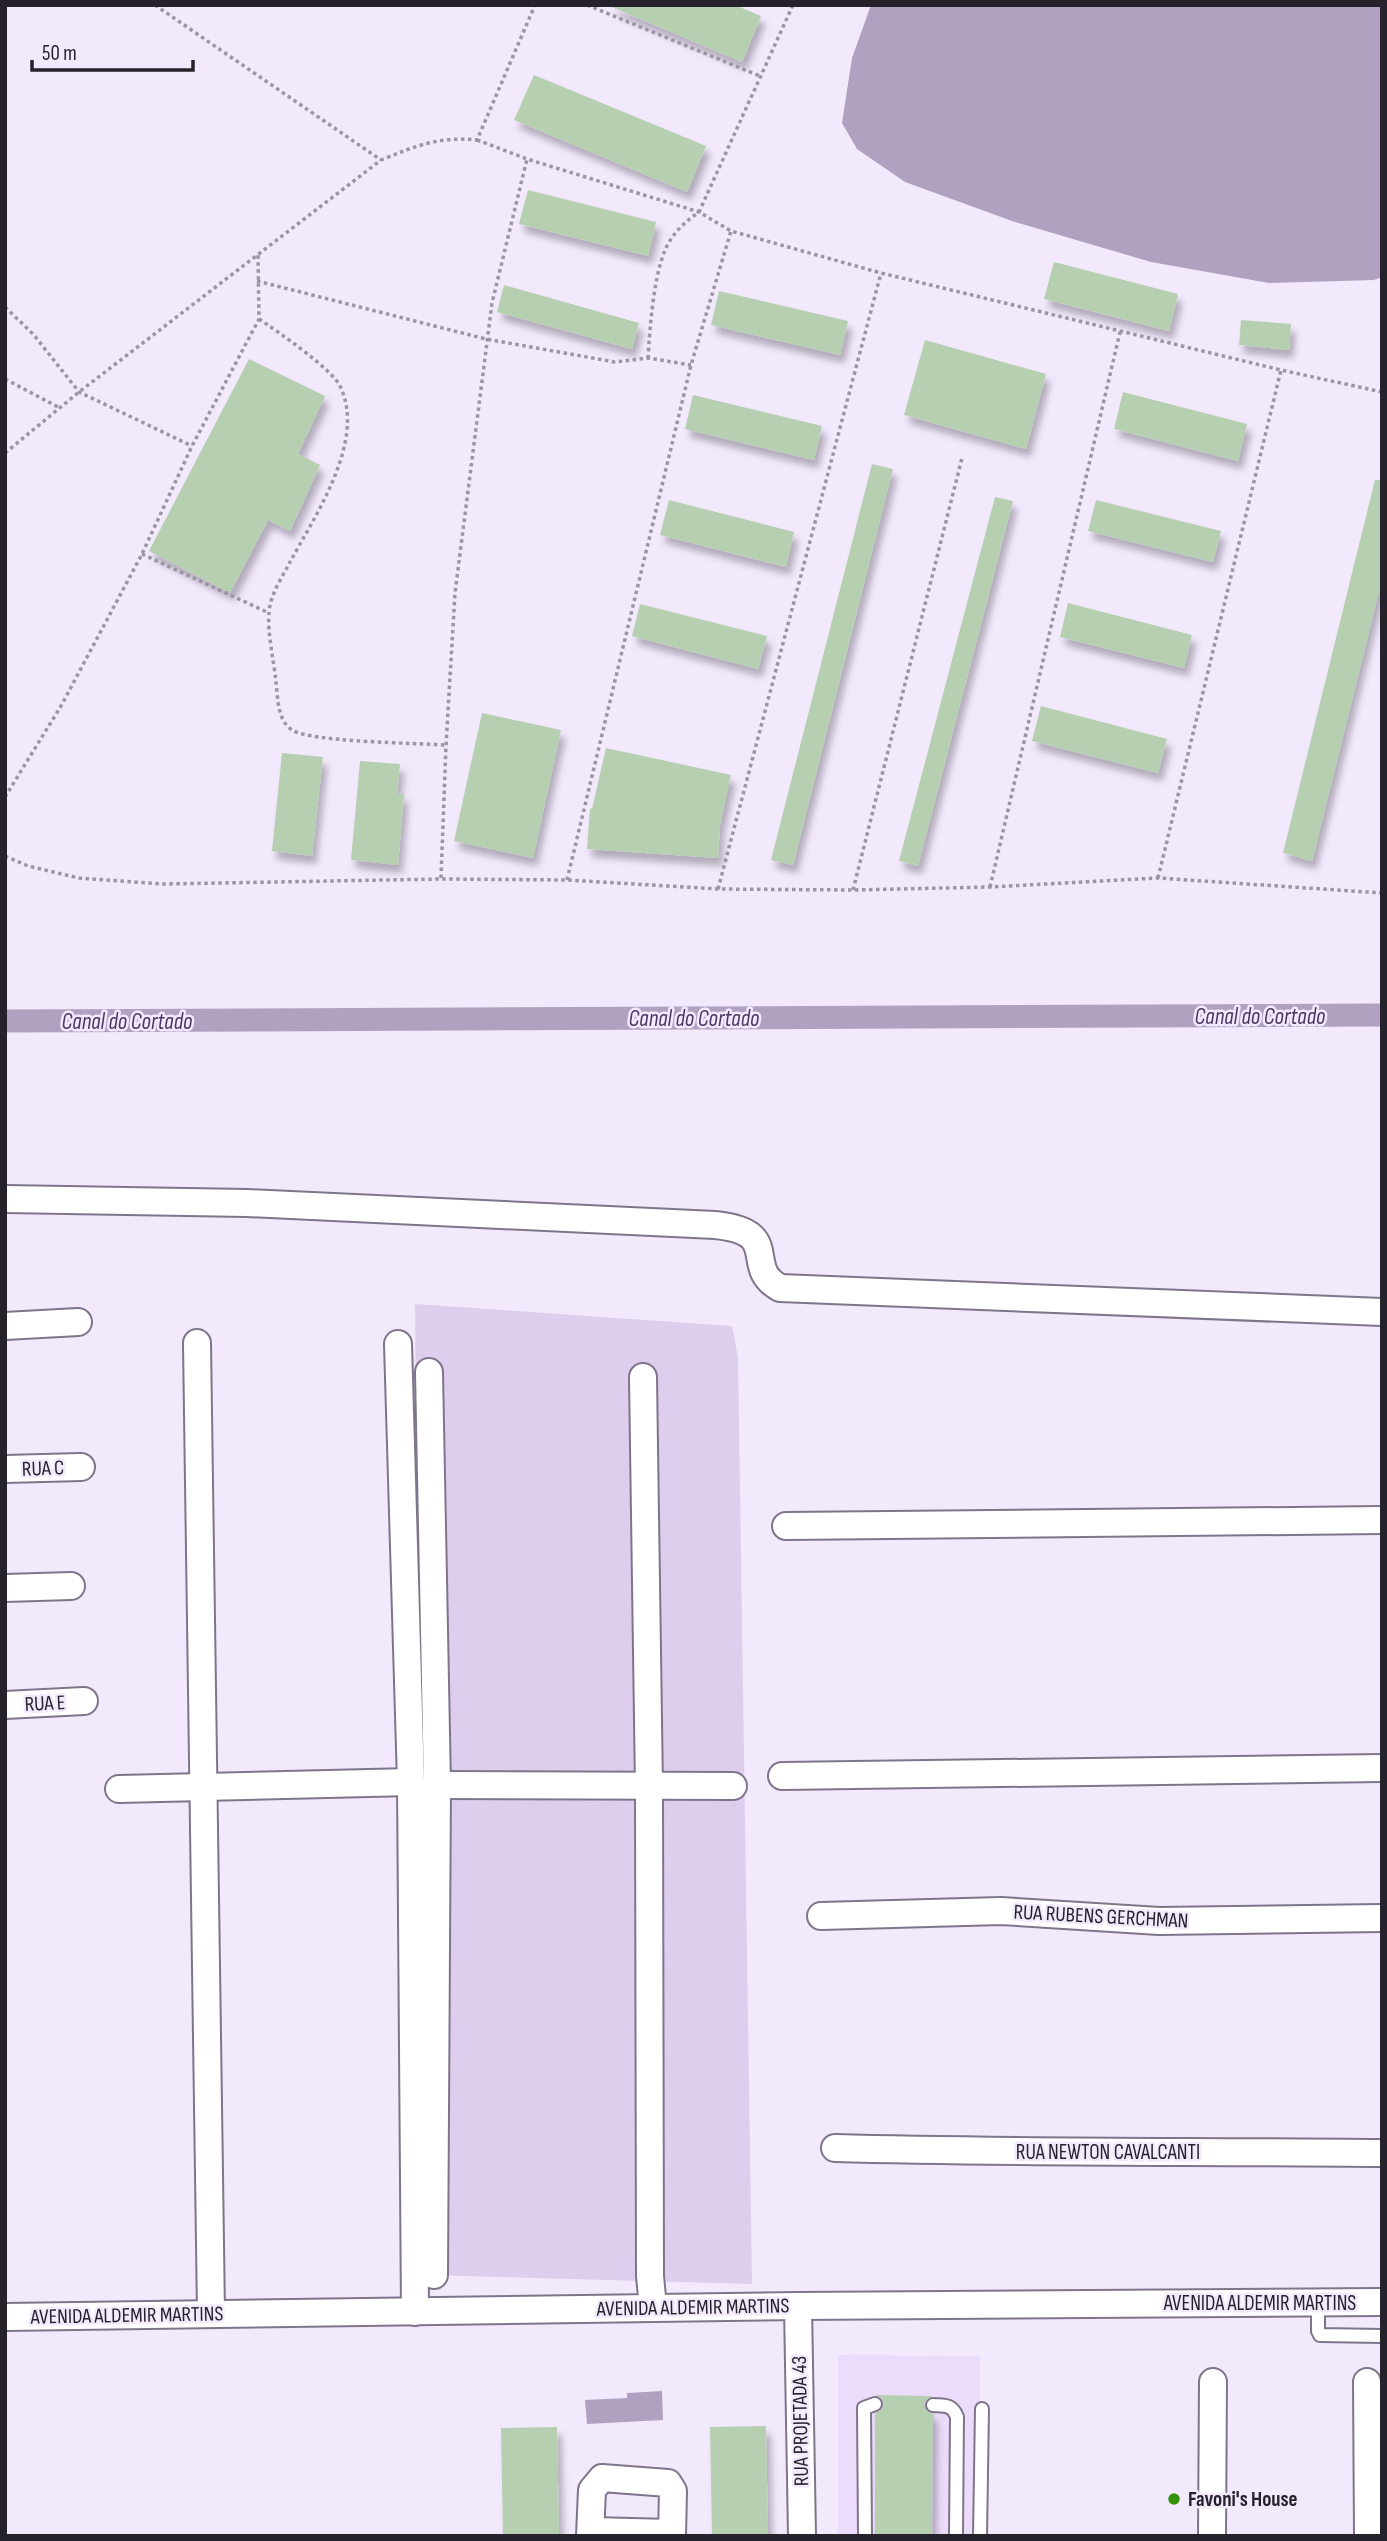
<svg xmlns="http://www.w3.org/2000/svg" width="1387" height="2541" viewBox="0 0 1387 2541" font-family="'Sofia Sans Condensed',sans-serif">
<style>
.built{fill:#ecdcfc}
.green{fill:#deceee}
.water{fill:#b0a1c1}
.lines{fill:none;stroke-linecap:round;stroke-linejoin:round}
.canal{stroke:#b0a1c1;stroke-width:23}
.building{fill:#b7cfb1;filter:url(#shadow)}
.service-casing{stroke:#7f758b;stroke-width:16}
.minor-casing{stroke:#7f758b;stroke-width:30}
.path{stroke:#9b94a3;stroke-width:3.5;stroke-dasharray:3.5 3.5;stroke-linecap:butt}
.service{stroke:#fff;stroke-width:12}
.minor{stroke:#fff;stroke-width:26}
.poi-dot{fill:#34910a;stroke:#f2e9fd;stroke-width:2.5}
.labels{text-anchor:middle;stroke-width:5;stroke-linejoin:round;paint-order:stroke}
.street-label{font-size:21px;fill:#26222b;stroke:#f2e9fd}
.poi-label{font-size:21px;font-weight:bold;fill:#26222b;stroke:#f2e9fd;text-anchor:start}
.water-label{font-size:23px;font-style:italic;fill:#4d3663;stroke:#f2e9fd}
</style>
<defs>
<filter id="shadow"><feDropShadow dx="4.5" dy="8" stdDeviation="3.5" flood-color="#0004"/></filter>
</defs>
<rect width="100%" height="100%" fill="#f2e9fd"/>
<polygon class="built" points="838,2355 980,2356 979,2536 838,2536"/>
<polygon class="green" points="415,1304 732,1326 738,1358 752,2284 424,2275"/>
<g class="water">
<polygon points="871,5 1382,5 1382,277 1374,280 1269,283 1151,262 1012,221 905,182 857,149 842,123 852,58"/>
<polygon points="662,2391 663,2420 587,2424 585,2400 627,2398 627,2393"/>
</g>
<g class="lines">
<polyline class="canal" points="5,1021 1382,1015"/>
</g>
<g class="building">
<polygon points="607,5 735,5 761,16 742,62"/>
<polygon points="534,75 706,146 687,192 514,120"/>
<polygon points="528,190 656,222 648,256 519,224"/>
<polygon points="1054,262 1178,294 1169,331 1044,299"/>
<polygon points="504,285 639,323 632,349 497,312"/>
<polygon points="719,291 848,321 840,355 711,325"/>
<polygon points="1241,320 1291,324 1289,350 1239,345"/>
<polygon points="925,340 1046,374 1026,449 904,415"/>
<polygon points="249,359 325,396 298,454 320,465 290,531 268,520 230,593 149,551"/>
<polygon points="1123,392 1247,424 1238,461 1114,429"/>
<polygon points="693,395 822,426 814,460 685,429"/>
<polygon points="872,464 893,469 793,865 771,860"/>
<polygon points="1375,480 1382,480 1382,579 1312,861 1283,853"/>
<polygon points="995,497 1013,501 918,866 899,861"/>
<polygon points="669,500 794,532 786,567 660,535"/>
<polygon points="1096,500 1221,531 1213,562 1088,531"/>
<polygon points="1068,603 1192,635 1184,668 1060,637"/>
<polygon points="640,604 767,636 758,669 632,636"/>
<polygon points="1041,706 1167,739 1158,773 1032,741"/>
<polygon points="482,713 561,730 533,858 454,841"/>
<polygon points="606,748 731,775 720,825 718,858 587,849 590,808 592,809"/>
<polygon points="282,753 323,757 312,856 272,851"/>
<polygon points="360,761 400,764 397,794 404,794 398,865 351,860"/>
<polygon points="875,2395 932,2396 926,2400 924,2405 928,2412 933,2414 932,2536 875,2536 875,2413 881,2410 884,2405 881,2398"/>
<polygon points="766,2426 768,2536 712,2536 710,2427"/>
<polygon points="557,2427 559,2536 503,2536 501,2428"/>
</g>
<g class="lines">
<defs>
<g id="service">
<polyline points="1318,2302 1318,2331 1320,2335 1382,2336"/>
<path d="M933,2405C945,2406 952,2404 957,2417L956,2536"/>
<polyline points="865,2536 864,2408 875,2404"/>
<polyline points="980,2536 982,2409"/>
</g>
<g id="minor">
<path d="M5,1199L247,1203L715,1225C785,1232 741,1267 780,1288L1382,1312"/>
<polyline points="5,1326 78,1322"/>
<polyline points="197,1343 211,2313"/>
<polyline points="398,1344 411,1782 415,2312"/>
<polyline points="429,1372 437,1785 434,2275"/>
<polyline points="643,1377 649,1788 650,2276 653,2308"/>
<polyline points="5,1469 81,1467"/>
<polyline points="786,1526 1382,1520"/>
<polyline points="5,1588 71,1586"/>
<polyline points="5,1705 84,1701"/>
<polyline points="782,1776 1382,1768"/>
<polyline points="437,1785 733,1786"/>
<polyline points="119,1789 411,1782"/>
<polyline points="821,1916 1001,1911 1159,1921 1382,1918"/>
<path d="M835,2148C1017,2153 1199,2151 1382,2153"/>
<polyline points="798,2306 802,2536"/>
<polyline points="5,2317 798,2306 1382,2302"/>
<polyline points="1367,2382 1368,2536"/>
<polyline points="591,2531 672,2533"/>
<polyline points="590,2536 592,2490 602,2478 668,2483 673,2491 672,2536"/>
<polyline points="1212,2536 1213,2382"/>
</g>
</defs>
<use href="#service" class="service-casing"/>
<use href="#minor" class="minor-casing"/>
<g class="path">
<polyline points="155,5 381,160"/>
<polyline points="587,5 760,76"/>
<polyline points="477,140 527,159 699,212 731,231 881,273 1281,370 1382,392"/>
<polyline points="257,281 486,339 615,362 648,358 691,365"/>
<polyline points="5,307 34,335 79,392 192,446"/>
<path d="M259,319C277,331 332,369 340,386C367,441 314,517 289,564C281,579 270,595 269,613C267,632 274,661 276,682C278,698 277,720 292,730C310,742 417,743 445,745"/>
<path d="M648,358C650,327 654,263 671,239C679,227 688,220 699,212L793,5"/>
<polyline points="5,379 60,408"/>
<path d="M5,453L79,392L381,160C415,146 440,136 477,140L535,5"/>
<polyline points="142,554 269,613"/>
<polyline points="5,797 61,706 142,554 192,446 259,319 258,254"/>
<polyline points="5,856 28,866 79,878 164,884 441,879 567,880 718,889 853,890 990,887 1158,878 1382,893"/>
<polyline points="441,878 446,745 455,593 492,303 527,159"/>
<polyline points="1158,878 1281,370"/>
<polyline points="567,880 691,365 731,231"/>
<polyline points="990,887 1120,332"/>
<polyline points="718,889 881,273"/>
<polyline points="853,890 962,458"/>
</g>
<use href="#service" class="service"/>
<use href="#minor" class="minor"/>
</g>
<circle class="poi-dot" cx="1174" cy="2499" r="7"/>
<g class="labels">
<g class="street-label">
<text transform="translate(43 1468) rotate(-2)" y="7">RUA C</text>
<text transform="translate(45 1703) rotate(-3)" y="7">RUA E</text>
<text transform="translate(1101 1916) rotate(3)" y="7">RUA RUBENS GERCHMAN</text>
<text x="1108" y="2159">RUA NEWTON CAVALCANTI</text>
<text x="1260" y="2310">AVENIDA ALDEMIR MARTINS</text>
<text transform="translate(693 2307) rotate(-1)" y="7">AVENIDA ALDEMIR MARTINS</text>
<text transform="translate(127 2315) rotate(-1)" y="7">AVENIDA ALDEMIR MARTINS</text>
<text transform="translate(800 2421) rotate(-91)" y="7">RUA PROJETADA 43</text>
</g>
<g class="poi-label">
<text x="1188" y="2506">Favoni's House</text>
</g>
<g class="water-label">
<text x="1260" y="1024">Canal do Cortado</text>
<text x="694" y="1026">Canal do Cortado</text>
<text x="127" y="1029">Canal do Cortado</text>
</g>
</g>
<rect width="1387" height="2541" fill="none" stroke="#26222b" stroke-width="14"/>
<path d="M32 60v10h161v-10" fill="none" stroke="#26222b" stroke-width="3.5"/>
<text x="42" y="60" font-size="21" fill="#26222b" stroke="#f2e9fd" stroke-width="5" paint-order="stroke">50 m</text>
</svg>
